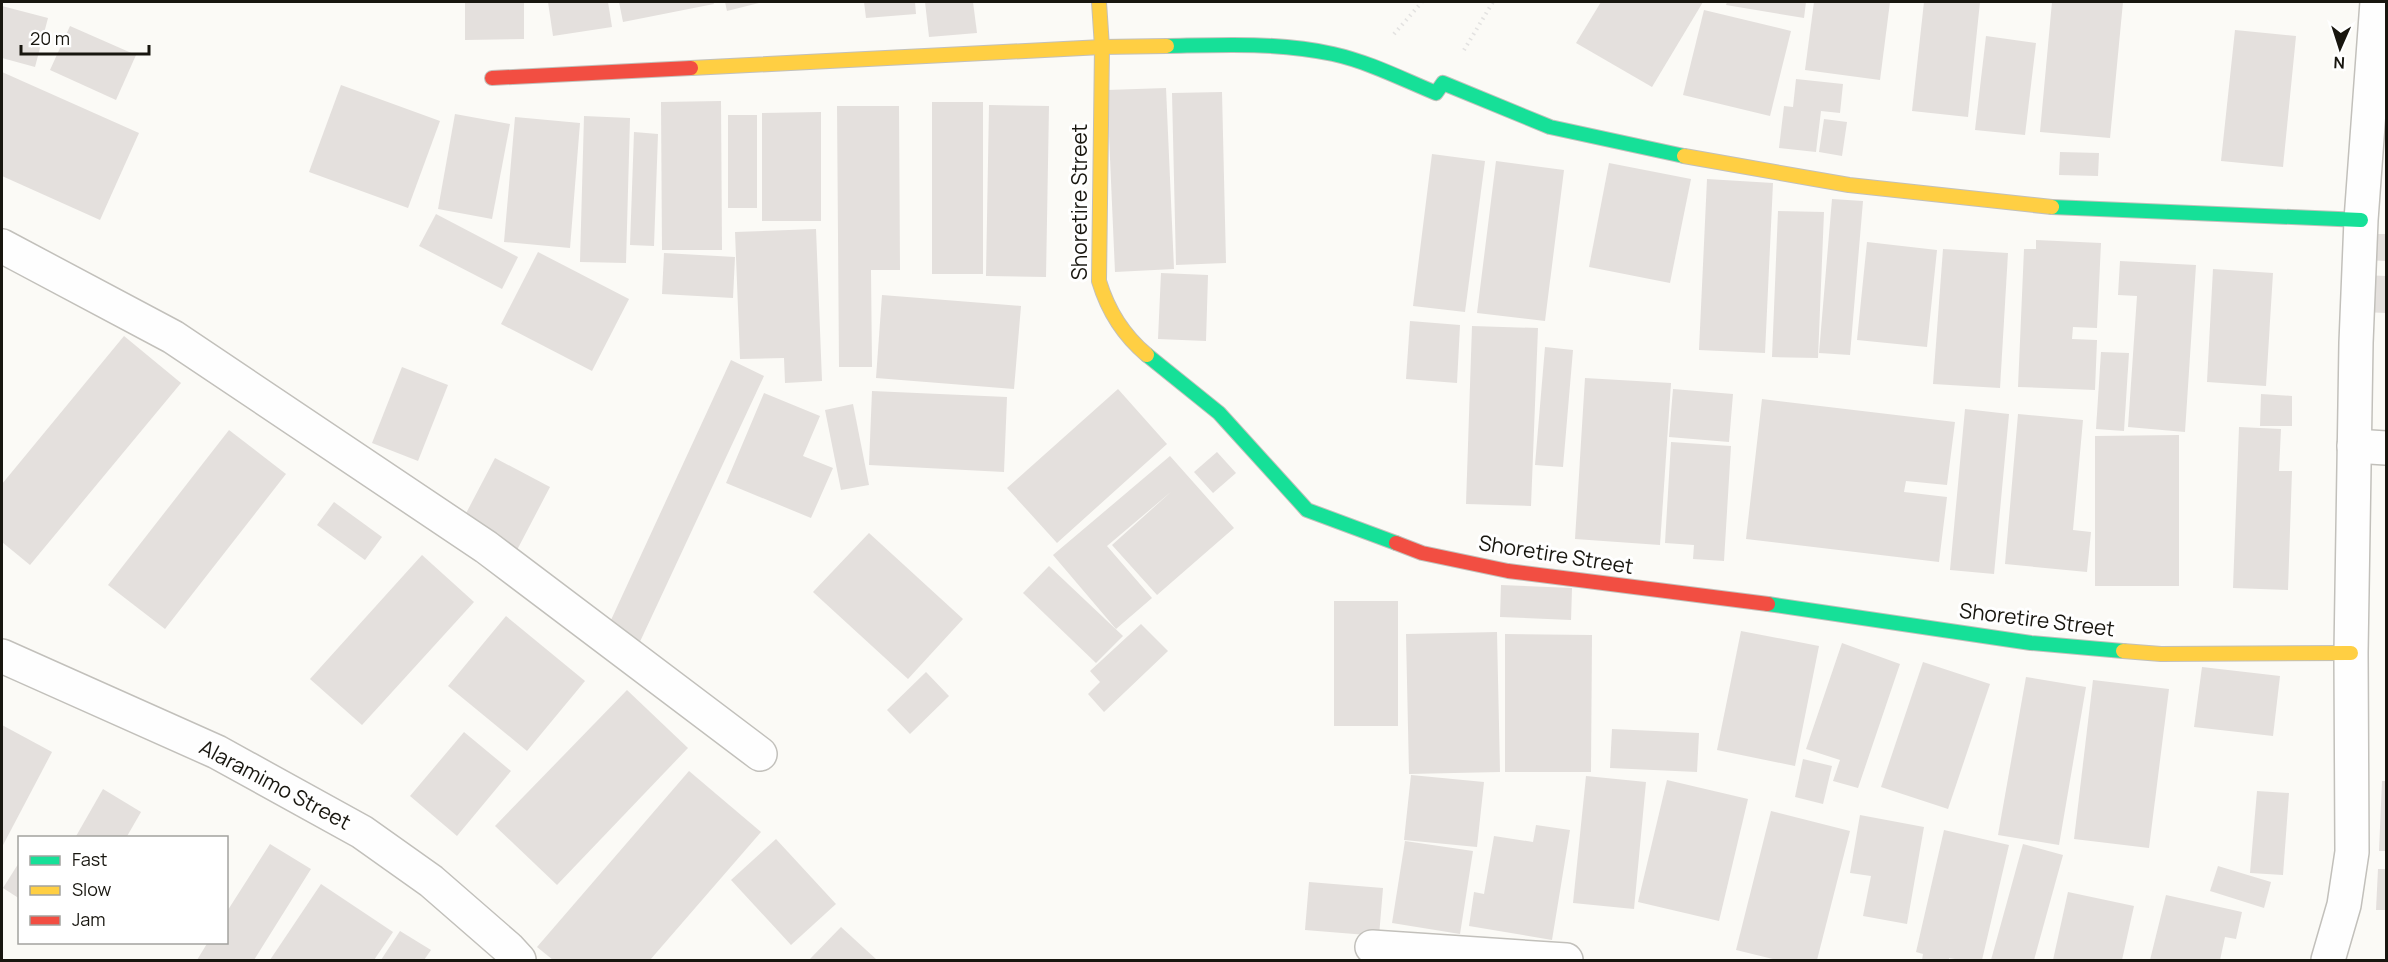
<svg xmlns="http://www.w3.org/2000/svg" width="2388" height="962" viewBox="0 0 2388 962" font-family="Manrope,sans-serif">
<style>
.building{fill:#e4e0dd}
.lines{fill:none;stroke-linecap:round;stroke-linejoin:round}
.street-casing{stroke:#c2c0bb;stroke-width:36}
.fast-casing{stroke:#c2c0bb;stroke-width:16}
.slow-casing{stroke:#c2c0bb;stroke-width:16}
.jam-casing{stroke:#c2c0bb;stroke-width:16}
.path{stroke:#e3e2e1;stroke-width:4;stroke-dasharray:1.5 4.5;stroke-linecap:butt}
.street{stroke:#fefefe;stroke-width:33}
.fast{stroke:#16e098;stroke-width:14}
.slow{stroke:#ffcf43;stroke-width:14}
.jam{stroke:#f24e42;stroke-width:14}
.labels{text-anchor:middle;stroke-width:6;stroke-linejoin:round;paint-order:stroke}
.street-label{font-size:21px;fill:#18160f;stroke:#fff}
</style>
<rect width="100%" height="100%" fill="#fbfaf6"/>
<g class="building">
<polygon points="465,2 524,2 524,39 465,40"/>
<polygon points="548,2 608,2 612,27 553,36"/>
<polygon points="619,2 713,2 714,4 623,22"/>
<polygon points="725,2 763,2 727,11"/>
<polygon points="864,2 915,2 916,14 866,18"/>
<polygon points="925,2 973,2 977,33 929,37"/>
<polygon points="1601,2 1703,2 1652,87 1576,43"/>
<polygon points="1727,2 1806,2 1804,18 1726,5"/>
<polygon points="1814,2 1890,2 1880,80 1805,70"/>
<polygon points="1924,2 1980,2 1968,117 1912,111"/>
<polygon points="2052,2 2123,2 2110,138 2040,132"/>
<polygon points="2,6 48,18 35,67 2,58"/>
<polygon points="1704,10 1791,31 1770,116 1683,95"/>
<polygon points="70,26 136,55 116,100 50,70"/>
<polygon points="2235,30 2296,36 2283,167 2221,161"/>
<polygon points="1986,36 2036,43 2025,135 1975,130"/>
<polygon points="2,72 139,133 100,220 2,176"/>
<polygon points="1796,79 1843,84 1840,113 1821,111 1816,152 1779,148 1784,106 1793,107"/>
<polygon points="341,85 440,121 408,208 309,172"/>
<polygon points="1166,88 1174,269 1115,272 1107,90"/>
<polygon points="1222,92 1226,263 1176,265 1172,93"/>
<polygon points="721,101 722,250 662,250 661,102"/>
<rect x="932" y="102" width="51" height="172"/>
<polygon points="989,105 1049,106 1046,277 986,276"/>
<polygon points="837,106 899,106 900,270 871,270 872,367 839,367"/>
<polygon points="821,112 821,221 762,221 762,113"/>
<polygon points="455,114 510,124 492,219 438,209"/>
<rect x="728" y="115" width="29" height="93"/>
<polygon points="584,116 630,118 626,263 580,262"/>
<polygon points="515,117 580,123 570,248 504,242"/>
<polygon points="1824,119 1847,122 1842,156 1819,152"/>
<polygon points="634,132 658,134 654,246 630,245"/>
<polygon points="2060,152 2099,153 2098,176 2059,175"/>
<polygon points="1432,154 1485,161 1465,312 1413,306"/>
<polygon points="1496,161 1564,170 1545,321 1477,313"/>
<polygon points="1609,163 1691,179 1670,283 1589,267"/>
<polygon points="1707,179 1773,183 1765,353 1699,350"/>
<polygon points="1832,199 1863,201 1850,355 1819,353"/>
<polygon points="1778,211 1824,212 1818,358 1772,357"/>
<polygon points="436,214 518,257 502,289 419,246"/>
<polygon points="816,229 822,381 785,383 784,358 740,359 735,232"/>
<polygon points="2365,234 2386,234 2386,261 2363,260"/>
<polygon points="2036,240 2101,243 2097,328 2073,327 2072,339 2097,340 2095,390 2018,387 2024,249 2036,249"/>
<polygon points="1867,242 1937,250 1927,347 1857,340"/>
<polygon points="1943,249 2008,253 2000,388 1933,384"/>
<polygon points="538,252 629,299 592,371 501,324"/>
<polygon points="664,253 735,257 733,298 662,294"/>
<polygon points="2120,261 2196,265 2185,432 2128,427 2137,296 2118,295"/>
<polygon points="2213,269 2273,273 2266,386 2207,382"/>
<polygon points="1161,273 1208,275 1206,341 1158,339"/>
<polygon points="2363,275 2386,276 2386,313 2362,312"/>
<polygon points="882,295 1021,306 1014,389 876,378"/>
<polygon points="1410,321 1460,325 1457,383 1406,379"/>
<polygon points="1472,326 1538,328 1531,506 1466,504"/>
<polygon points="124,336 181,383 30,565 2,542 2,484"/>
<polygon points="1545,347 1573,350 1563,467 1535,465"/>
<polygon points="2101,352 2129,353 2124,431 2096,429"/>
<polygon points="731,360 764,376 637,648 605,633"/>
<polygon points="402,367 448,385 418,461 372,443"/>
<polygon points="1585,378 1671,383 1660,545 1575,539"/>
<polygon points="1118,389 1167,444 1057,543 1007,488"/>
<polygon points="1673,389 1733,394 1729,442 1669,437"/>
<polygon points="872,391 1007,397 1004,472 869,465"/>
<polygon points="764,393 820,416 803,456 833,468 811,518 726,483"/>
<polygon points="2261,394 2292,396 2292,426 2260,426"/>
<polygon points="1762,399 1955,422 1947,485 1906,481 1904,492 1947,497 1939,562 1746,539"/>
<polygon points="853,404 869,485 841,490 825,410"/>
<polygon points="1965,409 2009,414 1994,574 1950,570"/>
<polygon points="2018,414 2083,420 2073,530 2091,532 2087,572 2005,564"/>
<polygon points="2239,427 2281,429 2279,471 2292,471 2288,590 2233,588"/>
<polygon points="229,430 286,474 165,629 108,585"/>
<polygon points="2179,435 2179,586 2095,586 2095,436"/>
<polygon points="1671,442 1731,446 1724,561 1693,559 1694,545 1665,543"/>
<polygon points="1217,452 1236,473 1213,493 1194,472"/>
<polygon points="1170,456 1234,528 1157,595 1112,545 1172,491 1107,546 1152,598 1116,629 1053,555"/>
<polygon points="495,458 550,487 517,550 462,521"/>
<polygon points="334,502 382,537 365,560 317,525"/>
<polygon points="869,533 963,619 908,679 813,592"/>
<polygon points="422,555 474,602 362,725 310,679"/>
<polygon points="1049,566 1123,636 1096,663 1023,593"/>
<polygon points="1501,585 1572,588 1571,620 1500,617"/>
<rect x="1334" y="601" width="64" height="125"/>
<polygon points="506,616 585,681 527,751 448,686"/>
<polygon points="1141,624 1168,651 1104,712 1088,694 1100,682 1090,671"/>
<polygon points="1741,631 1819,646 1795,766 1717,750"/>
<polygon points="1497,632 1500,772 1409,774 1406,634"/>
<polygon points="1505,634 1592,635 1591,772 1505,772"/>
<polygon points="1842,643 1900,664 1858,788 1833,781 1840,760 1806,749"/>
<polygon points="1923,662 1990,684 1948,809 1881,787"/>
<polygon points="2202,667 2280,676 2273,736 2194,727"/>
<polygon points="926,672 949,696 910,734 887,710"/>
<polygon points="2026,677 2086,687 2059,845 1998,835"/>
<polygon points="2093,680 2169,689 2149,848 2074,839"/>
<polygon points="627,690 688,748 557,885 495,826"/>
<polygon points="2,725 52,752 2,847"/>
<polygon points="1612,729 1699,733 1697,772 1610,768"/>
<polygon points="464,732 511,771 457,836 410,796"/>
<polygon points="1803,759 1832,766 1823,804 1795,797"/>
<polygon points="689,771 761,832 650,960 553,960 537,947"/>
<polygon points="1411,775 1484,782 1477,847 1404,840"/>
<polygon points="1586,776 1646,782 1634,909 1573,903"/>
<polygon points="1667,780 1748,799 1719,921 1638,902"/>
<polygon points="2382,781 2386,781 2386,851 2379,851"/>
<polygon points="103,789 141,812 126,838 75,838"/>
<polygon points="2257,791 2289,793 2283,875 2250,873"/>
<polygon points="1771,811 1850,831 1817,960 1777,960 1736,950"/>
<polygon points="1860,815 1924,827 1907,924 1863,916 1871,876 1850,873"/>
<polygon points="1536,825 1570,830 1552,940 1469,926 1474,892 1484,894 1494,836 1533,842"/>
<polygon points="1944,830 2009,845 1982,960 1961,960 1949,958 1949,960 1922,960 1923,954 1916,952"/>
<polygon points="776,839 836,904 791,945 731,880"/>
<polygon points="1405,841 1473,851 1460,934 1392,923"/>
<polygon points="270,844 311,869 254,960 197,960 208,942 226,942 226,913"/>
<polygon points="2023,844 2063,855 2034,960 1991,960"/>
<polygon points="20,861 20,899 3,888"/>
<polygon points="2218,866 2271,882 2264,908 2210,891"/>
<polygon points="2378,869 2386,869 2386,910 2376,910"/>
<polygon points="1309,882 1383,888 1379,936 1305,930"/>
<polygon points="321,884 393,932 374,960 270,960"/>
<polygon points="2068,892 2134,906 2122,960 2053,960"/>
<polygon points="2166,895 2242,912 2236,939 2225,937 2220,960 2150,960"/>
<polygon points="841,927 877,960 809,960"/>
<polygon points="400,931 431,950 424,960 381,960"/>
</g>
<g class="lines">
<defs>
<g id="street">
<polyline points="2,246 173,337 486,547 760,754"/>
<polyline points="2354,446 2386,448"/>
<polyline points="2,656 217,752 362,832 431,881 508,948 519,960"/>
<polyline points="1372,947 1566,960"/>
<polyline points="2328,960 2344,905 2352,852 2351,653 2356,343 2361,220 2377,2"/>
</g>
<g id="fast">
<path d="M1167,46C1223,45 1278,42 1333,54C1369,62 1402,79 1436,93L1443,83L1550,127L1684,156"/>
<polyline points="2052,207 2361,220"/>
<polyline points="1147,355 1219,413 1307,510 1396,543"/>
<polyline points="1768,604 2031,643 2123,651"/>
</g>
<g id="slow">
<path d="M1099,2L1102,47L1099,281C1108,311 1123,335 1147,355"/>
<polyline points="691,68 1102,47 1167,46"/>
<polyline points="1684,156 1849,185 2052,207"/>
<polyline points="2123,651 2161,654 2351,653"/>
</g>
<g id="jam">
<polyline points="492,78 691,68"/>
<polyline points="1396,543 1422,553 1508,571 1768,604"/>
</g>
</defs>
<use href="#street" class="street-casing"/>
<use href="#fast" class="fast-casing"/>
<use href="#slow" class="slow-casing"/>
<use href="#jam" class="jam-casing"/>
<g class="path">
<polyline points="1394,34 1422,2"/>
<polyline points="1464,50 1493,2"/>
</g>
<use href="#street" class="street"/>
<use href="#fast" class="fast"/>
<use href="#slow" class="slow"/>
<use href="#jam" class="jam"/>
</g>
<g class="labels">
<g class="street-label">
<text transform="translate(1080 202) rotate(-90)" y="7">Shoretire Street</text>
<text transform="translate(1556 555) rotate(9)" y="7">Shoretire Street</text>
<text transform="translate(2037 620) rotate(7)" y="7">Shoretire Street</text>
<text transform="translate(275 785) rotate(28)" y="7">Alaramimo Street</text>
</g>
</g>
<rect width="2388" height="962" fill="none" stroke="#18160f" stroke-width="6"/>
<rect x="18" y="836" width="210" height="108" fill="#ffffff" stroke="#a3a29f" stroke-width="1.5"/>
<rect x="30" y="856" width="30" height="9" fill="#16e098" stroke="#a3a29f" stroke-width="1.5"/>
<text x="72" y="866" font-size="18" fill="#18160f">Fast</text>
<rect x="30" y="886" width="30" height="9" fill="#ffcf43" stroke="#a3a29f" stroke-width="1.5"/>
<text x="72" y="896" font-size="18" fill="#18160f">Slow</text>
<rect x="30" y="916" width="30" height="9" fill="#f24e42" stroke="#a3a29f" stroke-width="1.5"/>
<text x="72" y="926" font-size="18" fill="#18160f">Jam</text>
<g transform="translate(2340 48) rotate(183)" stroke="#ffffff" stroke-width="4.5" paint-order="stroke">
<path d="M0-4.5L10 22L0 15L-10 22Z" fill="#18160f"/>
<text y="-9" font-size="16" font-weight="bold" text-anchor="middle" fill="#18160f">N</text>
</g>
<path d="M21 45v9h128v-9" fill="none" stroke="#18160f" stroke-width="3"/>
<text x="30" y="45" font-size="18" fill="#18160f" stroke="#ffffff" stroke-width="4.5" paint-order="stroke">20 m</text>
</svg>
